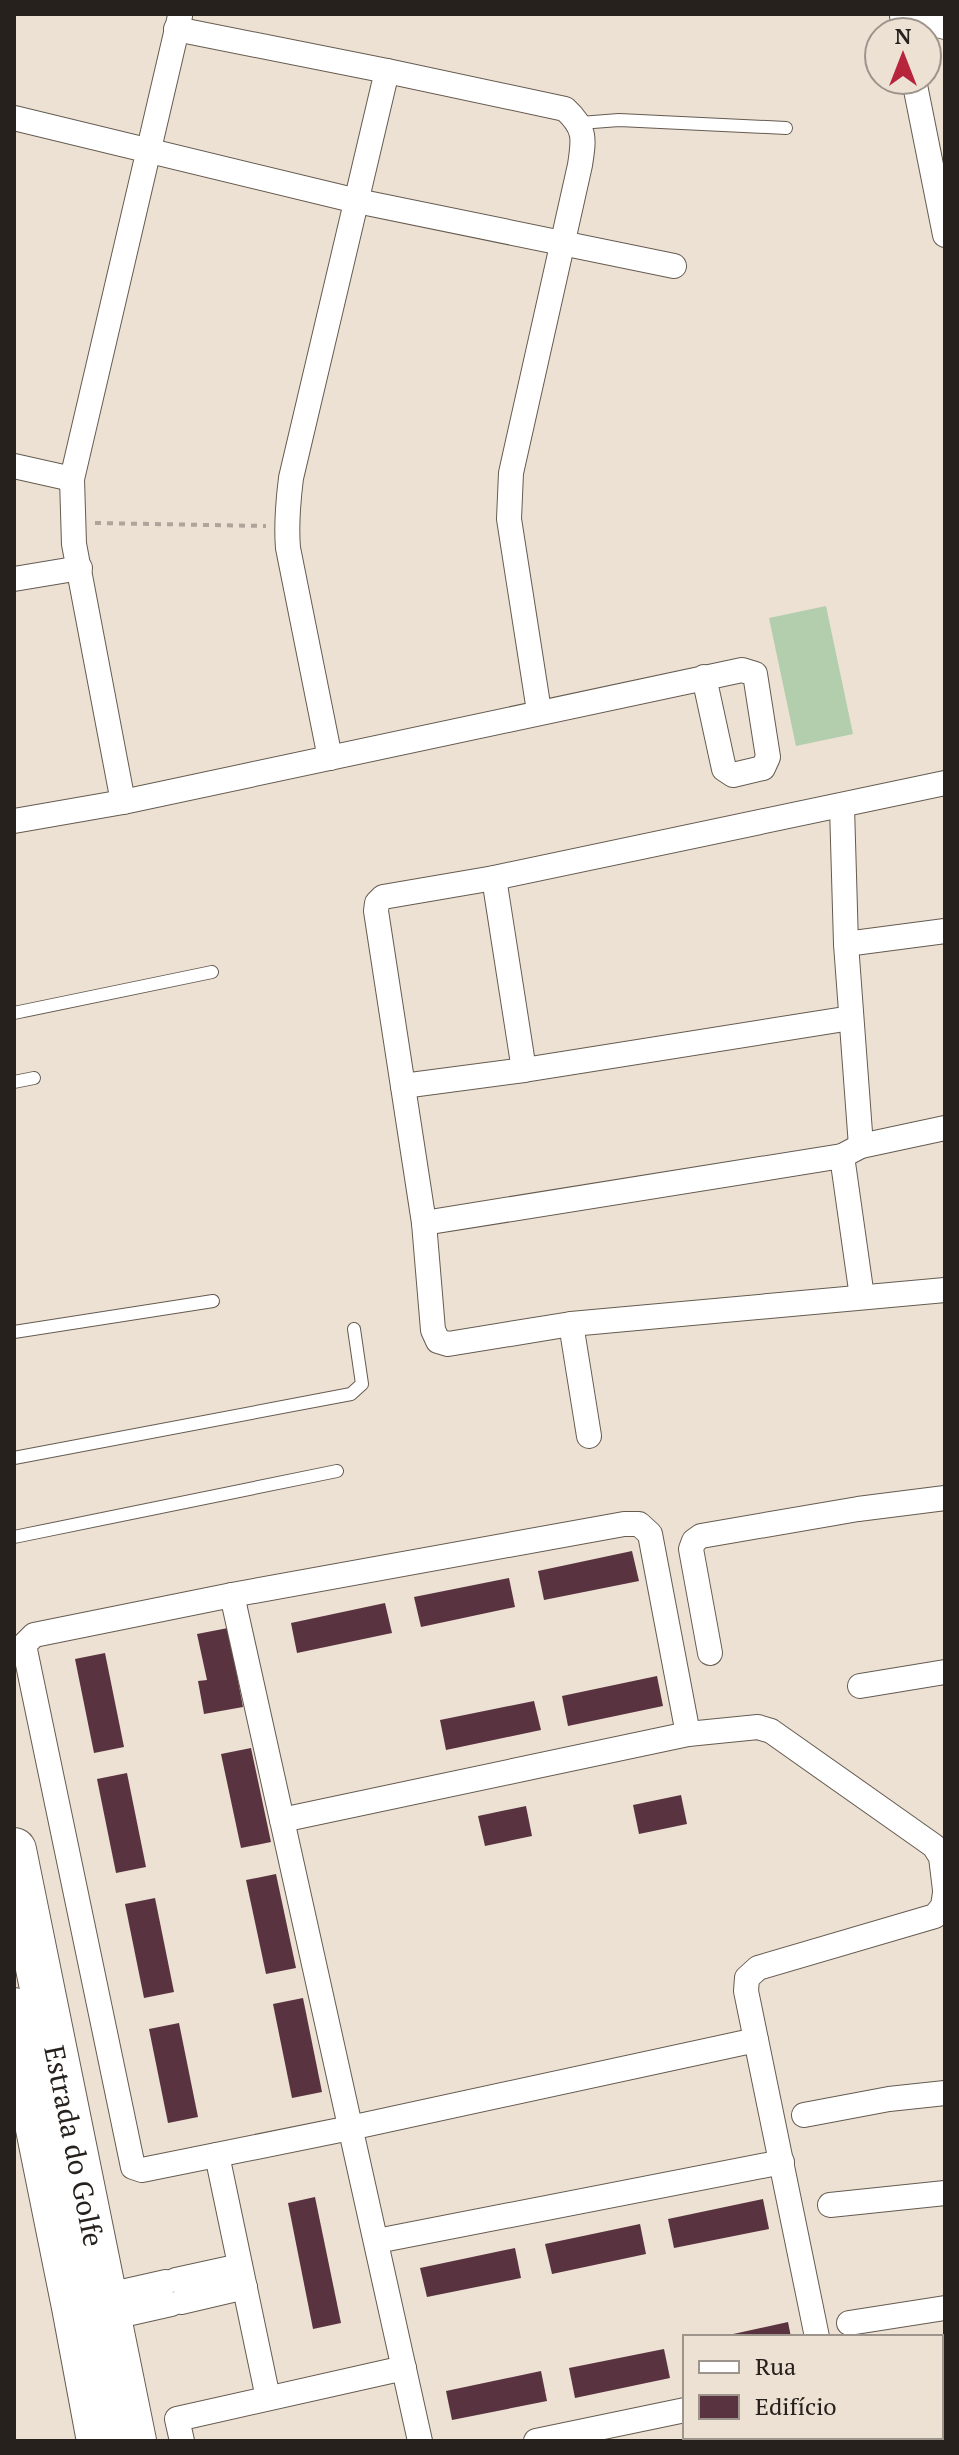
<svg xmlns="http://www.w3.org/2000/svg" width="959" height="2455" viewBox="0 0 959 2455" font-family="'PT Serif',serif">
<style>
.green{fill:#b2cead}
.building{fill:#593340}
.lines{fill:none;stroke-linecap:round;stroke-linejoin:round}
.lane-casing{stroke:#655b50;stroke-width:14}
.street-casing{stroke:#655b50;stroke-width:26}
.highway-casing{stroke:#655b50;stroke-width:46}
.path{stroke:#aea49a;stroke-width:4;stroke-dasharray:6 6;stroke-linecap:butt}
.lane{stroke:#fff;stroke-width:12}
.street{stroke:#fff;stroke-width:24}
.highway{stroke:#fff;stroke-width:44}
.labels{text-anchor:middle;stroke-width:8;stroke-linejoin:round;paint-order:stroke}
.street-label{font-size:28px;fill:#26211d;stroke:#ede1d4}
</style>
<rect width="100%" height="100%" fill="#ede1d4"/>
<polygon class="green" points="826,606 853,734 796,746 769,618"/>
<g class="building">
<polygon points="632,1551 639,1581 544,1600 538,1571"/>
<polygon points="509,1578 515,1607 421,1627 414,1597"/>
<polygon points="385,1603 392,1633 297,1653 291,1623"/>
<polygon points="228,1628 243,1707 204,1714 198,1681 207,1680 197,1634"/>
<polygon points="105,1653 124,1747 94,1753 75,1659"/>
<polygon points="657,1676 663,1706 568,1726 562,1696"/>
<polygon points="534,1701 541,1730 446,1750 440,1720"/>
<polygon points="251,1748 271,1842 241,1848 221,1754"/>
<polygon points="127,1773 146,1867 116,1873 97,1779"/>
<polygon points="681,1795 687,1824 639,1834 633,1805"/>
<polygon points="526,1806 532,1836 485,1846 478,1816"/>
<polygon points="276,1874 296,1968 266,1974 246,1880"/>
<polygon points="155,1898 174,1992 144,1998 125,1904"/>
<polygon points="303,1998 322,2092 292,2098 273,2004"/>
<polygon points="179,2023 198,2117 168,2123 149,2029"/>
<polygon points="315,2197 341,2323 313,2329 288,2203"/>
<polygon points="763,2199 769,2229 674,2248 668,2219"/>
<polygon points="640,2224 646,2254 552,2274 545,2244"/>
<polygon points="515,2248 521,2278 427,2297 420,2268"/>
<polygon points="788,2322 791,2337 724,2337 724,2336"/>
<polygon points="664,2349 670,2378 575,2398 569,2368"/>
<polygon points="541,2371 547,2401 452,2420 446,2391"/>
</g>
<g class="lines">
<defs>
<g id="lane">
<polyline points="580,123 619,120 786,128"/>
<polyline points="14,1013 212,972"/>
<polyline points="14,1082 34,1078"/>
<polyline points="14,1332 213,1301"/>
<polyline points="14,1458 351,1394 362,1384 354,1329"/>
<polyline points="14,1537 337,1471"/>
</g>
<g id="street">
<polyline points="902,16 945,27"/>
<path d="M176,29L387,71L291,478C288,502 286,524 288,548L330,758"/>
<path d="M387,71L565,109C586,128 584,139 580,165L511,473L509,519L539,711"/>
<polyline points="914,80 945,235"/>
<polyline points="14,118 357,201 674,266"/>
<polyline points="14,466 72,479"/>
<polyline points="14,579 80,568"/>
<polyline points="945,783 494,878 383,897 377,903 376,911 424,1223 433,1330 438,1341 448,1344 571,1324 945,1290"/>
<polyline points="123,802 74,544 72,479 180,16"/>
<polyline points="842,807 846,944 861,1146"/>
<polyline points="14,821 123,802 742,670 755,674 768,757 763,768 733,775 724,769 704,677"/>
<polyline points="494,878 524,1070"/>
<polyline points="846,944 945,931"/>
<polyline points="403,1086 524,1070 851,1018"/>
<polyline points="842,1156 862,1297"/>
<polyline points="424,1223 842,1156 861,1146 945,1128"/>
<polyline points="571,1324 589,1436"/>
<polyline points="232,1595 420,2441"/>
<polyline points="710,1653 691,1549 694,1541 701,1536 858,1509 945,1498"/>
<polyline points="860,1686 945,1672"/>
<polyline points="688,1734 650,1534 639,1524 624,1524 232,1595 34,1635 24,1645 133,2167 142,2170 350,2128 756,2040"/>
<polyline points="282,1820 688,1734 758,1727 771,1731 934,1846 941,1857 945,1890"/>
<polyline points="804,2115 889,2099 945,2093"/>
<polyline points="217,2155 268,2398"/>
<polyline points="830,2205 945,2193"/>
<polyline points="377,2241 782,2162"/>
<polyline points="176,2280 240,2266"/>
<polyline points="104,2296 166,2282"/>
<polyline points="181,2302 245,2287"/>
<polyline points="109,2318 171,2304"/>
<polyline points="849,2323 945,2308"/>
<polyline points="817,2337 746,1991 747,1978 758,1968 935,1916 943,1906 945,1893"/>
<polyline points="943,2391 945,2391"/>
<polyline points="858,2437 861,2441"/>
<polyline points="182,2441 177,2419 404,2368"/>
<polyline points="536,2441 685,2410"/>
</g>
<g id="highway">
<path id="s1" d="M14,1850L134,2441"/>
<polyline points="14,2010 74,2307 99,2441"/>
</g>
</defs>
<use href="#lane" class="lane-casing"/>
<use href="#street" class="street-casing"/>
<use href="#highway" class="highway-casing"/>
<polyline class="path" points="95,523 266,526"/>
<use href="#lane" class="lane"/>
<use href="#street" class="street"/>
<use href="#highway" class="highway"/>
</g>
<g class="labels">
<g class="street-label">
<text dy="10" stroke="none"><textPath href="#s1" startOffset="302">Estrada do Golfe</textPath></text>
</g>
</g>
<rect width="959" height="2455" fill="none" stroke="#26211d" stroke-width="32"/>
<rect x="683" y="2335" width="260" height="104" fill="#ede1d4" stroke="#9d948b" stroke-width="2"/>
<rect x="699" y="2361" width="40" height="12" fill="#ffffff" stroke="#9d948b" stroke-width="2"/>
<text x="755" y="2375" font-size="24" fill="#26211d">Rua</text>
<rect x="699" y="2395" width="40" height="24" fill="#593340" stroke="#9d948b" stroke-width="2"/>
<text x="755" y="2415" font-size="24" fill="#26211d">Edifício</text>
<g transform="translate(903 56)"><circle r="38" fill="#ede1d4" stroke="#9d948b" stroke-width="2"/>
<path d="M0-6L14 30L0 20L-14 30Z" fill="#b6253c"/>
<text y="-12" font-size="22" font-weight="bold" text-anchor="middle" fill="#26211d">N</text>
</g>
</svg>
